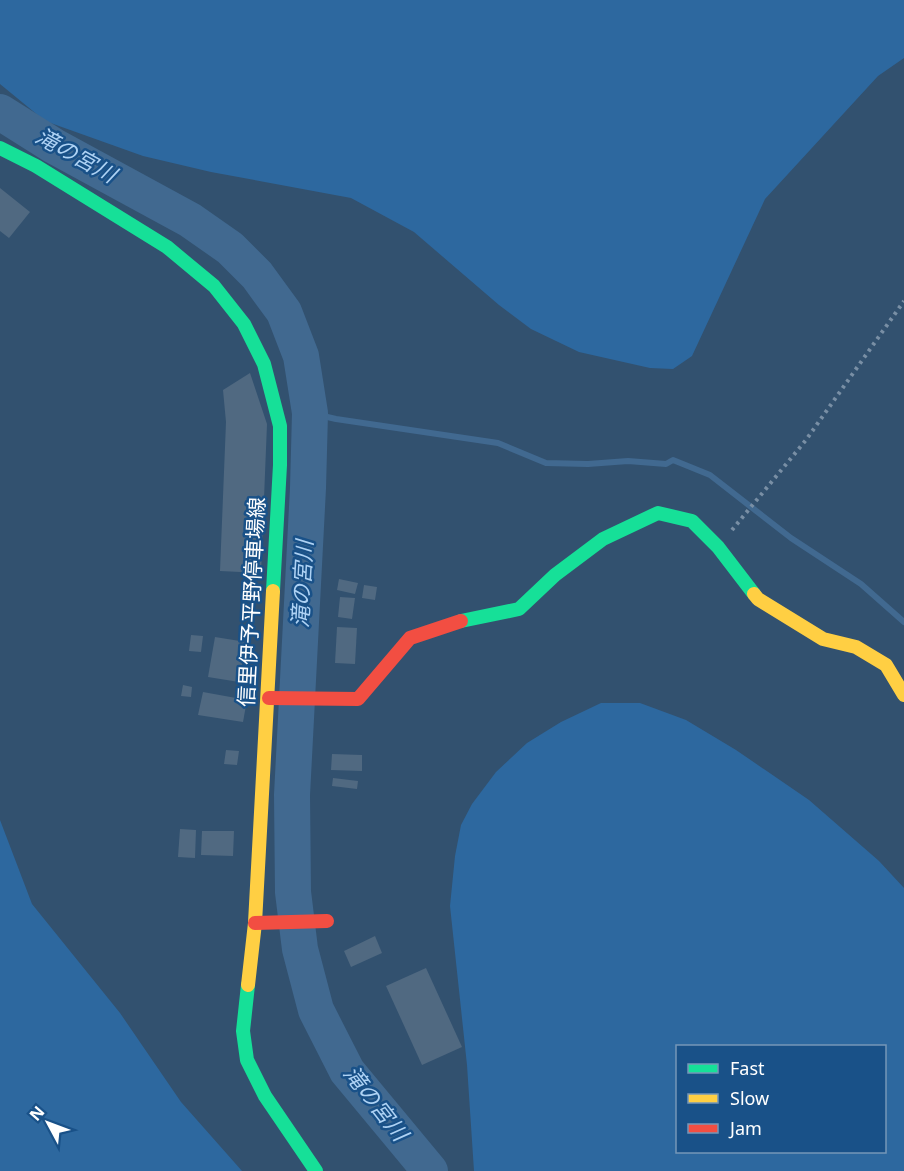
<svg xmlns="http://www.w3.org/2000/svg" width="904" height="1171" viewBox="0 0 904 1171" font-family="'Noto Sans','Noto Sans JP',sans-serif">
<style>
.green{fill:#2d689f;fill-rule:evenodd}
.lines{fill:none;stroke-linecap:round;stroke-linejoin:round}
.stream{stroke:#416990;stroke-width:6}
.river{stroke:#416990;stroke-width:36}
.building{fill:#506981}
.path{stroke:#798fa5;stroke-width:4;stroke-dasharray:3 4.5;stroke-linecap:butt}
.fast{stroke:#16e098;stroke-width:14}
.slow{stroke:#ffcf43;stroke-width:14}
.jam{stroke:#f24e42;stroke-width:14}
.labels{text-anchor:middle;stroke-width:5;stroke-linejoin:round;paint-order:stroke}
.street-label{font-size:21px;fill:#fff;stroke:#195188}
.water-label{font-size:22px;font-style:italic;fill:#aed2f4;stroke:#195188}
</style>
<rect width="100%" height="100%" fill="#32516f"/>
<g class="green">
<polygon points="0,0 904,0 904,58 878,76 765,199 692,356 673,369 650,368 579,352 531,329 499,305 414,232 351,198 211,172 143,156 45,121 0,84"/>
<path d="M601,703H640L686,720L736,750L809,800L879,861L904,888V1171H474L467,1065L450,906L455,856L461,825L472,804L496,772L527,743L561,722ZM678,1046H884V1152H678Z"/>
<polygon points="0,820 32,904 120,1013 181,1102 242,1171 0,1171"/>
</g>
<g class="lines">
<polyline class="stream" points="310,413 336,419 498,443 546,463 588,464 628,461 666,464 673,460 710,475 791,538 861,584 904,622"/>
<polyline class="river" points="0,112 54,146 190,220 230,248 257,275 284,312 301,356 310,413 308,488 292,795 293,892 300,949 316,1010 347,1071 430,1171"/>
</g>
<g class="building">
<polygon points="0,188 30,212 9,238 0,231"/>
<polygon points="250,373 267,424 261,573 220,571 226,422 223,390"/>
<polygon points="339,579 358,583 355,594 337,590"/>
<polygon points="364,585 377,587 375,600 362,598"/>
<polygon points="340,597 355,598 352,619 338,617"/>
<polygon points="337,627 357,628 355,664 335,663"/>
<polygon points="191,635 203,636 201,652 189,651"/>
<polygon points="215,637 246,642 239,682 208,677"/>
<polygon points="183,685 192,687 191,697 181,696"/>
<polygon points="203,692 247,700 243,722 198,715"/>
<polygon points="226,750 239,751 237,765 224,764"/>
<polygon points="332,754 362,755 362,771 331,770"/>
<polygon points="333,778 358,781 357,789 332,786"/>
<polygon points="180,829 196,830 195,858 178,857"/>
<polygon points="202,831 234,831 233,856 201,855"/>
<polygon points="375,936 382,953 351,967 344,951"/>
<polygon points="426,968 462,1047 422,1065 386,986"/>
</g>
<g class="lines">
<polyline class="path" points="732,530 806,440 904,301"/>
<g class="fast">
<polyline points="0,148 36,166 167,247 214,286 244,324 264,364 280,426 280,465 273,591"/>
<polyline points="461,621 519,609 555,575 603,539 658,513 692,521 718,547 754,594"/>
<polyline points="248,985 243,1031 247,1060 265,1096 316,1171"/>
</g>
<g class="slow">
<polyline points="754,594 758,599 823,639 856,647 886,665 904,695"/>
<polyline points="248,985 255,923 273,591"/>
</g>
<g class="jam">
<polyline points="269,698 358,699 410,638 461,621"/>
<polyline points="255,923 327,921"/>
</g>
</g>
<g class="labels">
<g class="street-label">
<text transform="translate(252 602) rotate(-87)" y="7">信里伊予平野停車場線</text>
</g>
<g class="water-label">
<text transform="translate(76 155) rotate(29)" y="8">滝の宮川</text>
<text transform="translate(302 584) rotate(-87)" y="8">滝の宮川</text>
<text transform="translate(376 1103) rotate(52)" y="8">滝の宮川</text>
</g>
</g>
<rect x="676" y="1045" width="210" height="108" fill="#195188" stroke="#7597b8" stroke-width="1.5"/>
<rect x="688" y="1064" width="30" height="9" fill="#16e098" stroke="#7597b8" stroke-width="1.5"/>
<text x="730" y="1075" font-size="18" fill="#ffffff">Fast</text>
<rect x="688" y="1094" width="30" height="9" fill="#ffcf43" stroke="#7597b8" stroke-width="1.5"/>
<text x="730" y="1105" font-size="18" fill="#ffffff">Slow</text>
<rect x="688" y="1124" width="30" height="9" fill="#f24e42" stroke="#7597b8" stroke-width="1.5"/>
<text x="730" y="1135" font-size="18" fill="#ffffff">Jam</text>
<g transform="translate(48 1123) rotate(311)" stroke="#195188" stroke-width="4.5" paint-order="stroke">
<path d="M0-4.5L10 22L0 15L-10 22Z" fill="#ffffff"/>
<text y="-9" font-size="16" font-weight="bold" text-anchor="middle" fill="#ffffff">N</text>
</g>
</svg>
